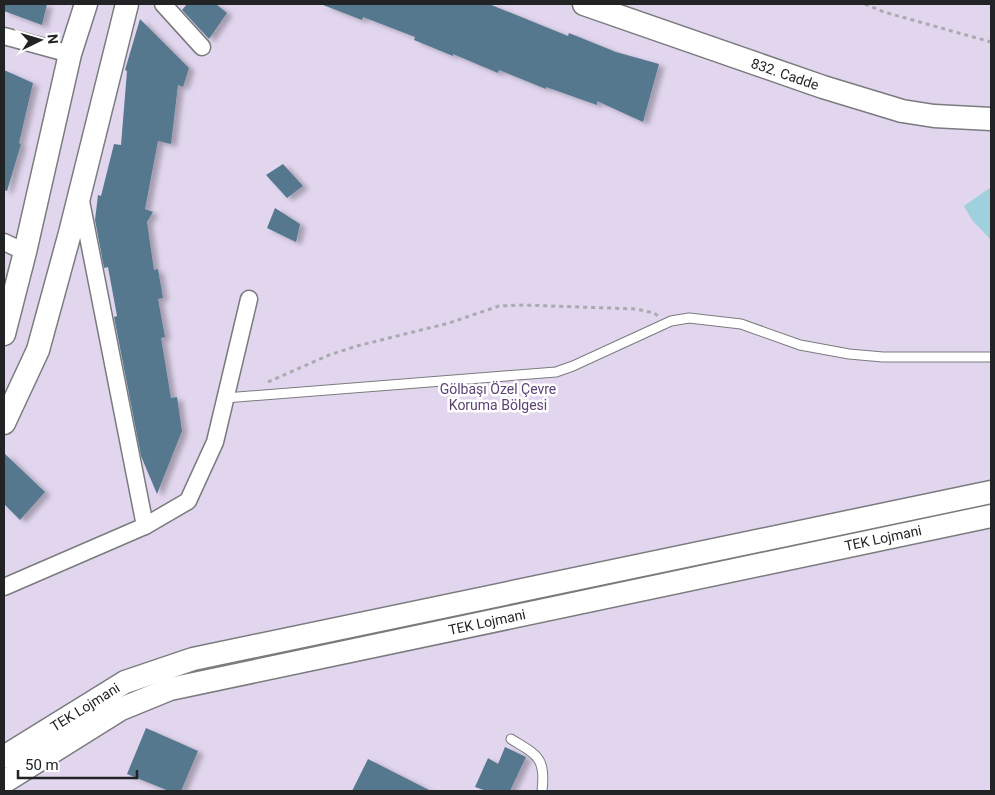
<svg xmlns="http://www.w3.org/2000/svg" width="995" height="795" viewBox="0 0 995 795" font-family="Roboto,sans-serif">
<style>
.green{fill:#e1d6ee}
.water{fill:#9fd0dd}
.building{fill:#55788f;filter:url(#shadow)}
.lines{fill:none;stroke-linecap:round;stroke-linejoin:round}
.lane-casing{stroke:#7a7b7e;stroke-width:11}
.street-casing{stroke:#7a7b7e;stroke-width:19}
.secondary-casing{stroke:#7a7b7e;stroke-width:25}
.path{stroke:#a9abad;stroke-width:3;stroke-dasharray:4 4;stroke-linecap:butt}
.lane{stroke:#fff;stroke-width:9}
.street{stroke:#fff;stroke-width:16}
.secondary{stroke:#fff;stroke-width:22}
.labels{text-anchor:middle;stroke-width:5;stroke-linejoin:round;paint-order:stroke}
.street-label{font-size:14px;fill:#222324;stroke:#fff}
.park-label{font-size:14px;fill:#5c4374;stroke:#fff}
</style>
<defs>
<filter id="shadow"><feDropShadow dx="5.5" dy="3" stdDeviation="2.5" flood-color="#0004"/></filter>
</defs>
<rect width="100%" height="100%" fill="#f9fbfe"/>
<rect class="green" x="4" y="4" width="987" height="787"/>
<polygon class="water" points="991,187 991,240 972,220 964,206"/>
<g class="building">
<polygon points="4,4 47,4 42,25 4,11"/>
<polygon points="187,4 216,4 227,13 209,39 182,10"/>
<polygon points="323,4 489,4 568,36 569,33 616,52 659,64 643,122 597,101 597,105 546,87 546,89 499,70 498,73 453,54 453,56 414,40 415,37 363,17 362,20 323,5"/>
<polygon points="140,19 189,68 183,87 178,85 171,144 158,141 145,209 153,212 147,222 154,270 158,269 163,298 158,299 165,337 161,338 171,398 177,397 182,431 157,494 141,456 114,317 117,316 108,267 104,268 95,220 98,195 101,196 114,144 121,145 127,71 125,70"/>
<polygon points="4,70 33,83 19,143 21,144 7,191 4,190"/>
<polygon points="283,164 303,186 287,198 266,175"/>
<polygon points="275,208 300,224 296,242 267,228"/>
<polygon points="4,453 45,492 20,520 4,504"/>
<polygon points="146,728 198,751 181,791 169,791 127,774"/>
<polygon points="505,747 526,757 510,791 487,791 475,787 488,758 498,764"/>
<polygon points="368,759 431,791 352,791"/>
</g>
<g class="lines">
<defs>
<g id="lane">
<polyline points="225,398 556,372 573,366 671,321 689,318 741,324 800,345 849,354 883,357 991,357"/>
<path d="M511,739C537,755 546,757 542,791"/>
</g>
<g id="street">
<polyline points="163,4 202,47"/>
<polyline points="4,36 70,54"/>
<polyline points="4,242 25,252"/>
<polyline points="145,526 188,501 215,442 249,299"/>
<polyline points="4,587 145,526 81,201"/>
</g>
<g id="secondary">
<polyline points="584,4 823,87 902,111 934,116 991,119"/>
<polyline points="4,334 25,252 70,54 86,4"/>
<polyline points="4,423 38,350 70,233 127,4"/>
<polyline points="4,757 125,682 193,659 991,492"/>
<polyline points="4,782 121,709 170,689 991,516"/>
</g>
</defs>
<use href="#lane" class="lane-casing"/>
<use href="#street" class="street-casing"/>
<use href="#secondary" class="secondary-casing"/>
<g class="path">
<polyline points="865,4 884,12 991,42"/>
<polyline points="268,382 329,355 357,346 449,323 499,306 523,305 636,309 654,313 658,316"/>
</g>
<use href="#lane" class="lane"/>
<use href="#street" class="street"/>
<use href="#secondary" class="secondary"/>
</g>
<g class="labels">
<g class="street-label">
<text transform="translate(785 74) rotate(19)" y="5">832. Cadde</text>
<text transform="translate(883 538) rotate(-12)" y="5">TEK Lojmani</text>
<text transform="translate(487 622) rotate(-12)" y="5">TEK Lojmani</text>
<text transform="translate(85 707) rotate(-32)" y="5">TEK Lojmani</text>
</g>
<g class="park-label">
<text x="498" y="394">Gölbaşı Özel Çevre<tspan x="498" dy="16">Koruma Bölgesi</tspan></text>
</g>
</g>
<rect width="995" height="795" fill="none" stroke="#222324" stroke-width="10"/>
<g transform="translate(40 40) rotate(85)" stroke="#ffffff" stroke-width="4" paint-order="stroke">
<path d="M0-4L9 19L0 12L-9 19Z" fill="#222324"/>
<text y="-8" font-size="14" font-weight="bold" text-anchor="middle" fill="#222324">N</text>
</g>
<path d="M18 770v8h119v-8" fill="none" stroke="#222324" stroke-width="2.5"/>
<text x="25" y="770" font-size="15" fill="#222324" stroke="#ffffff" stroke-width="4" paint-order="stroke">50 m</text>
</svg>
